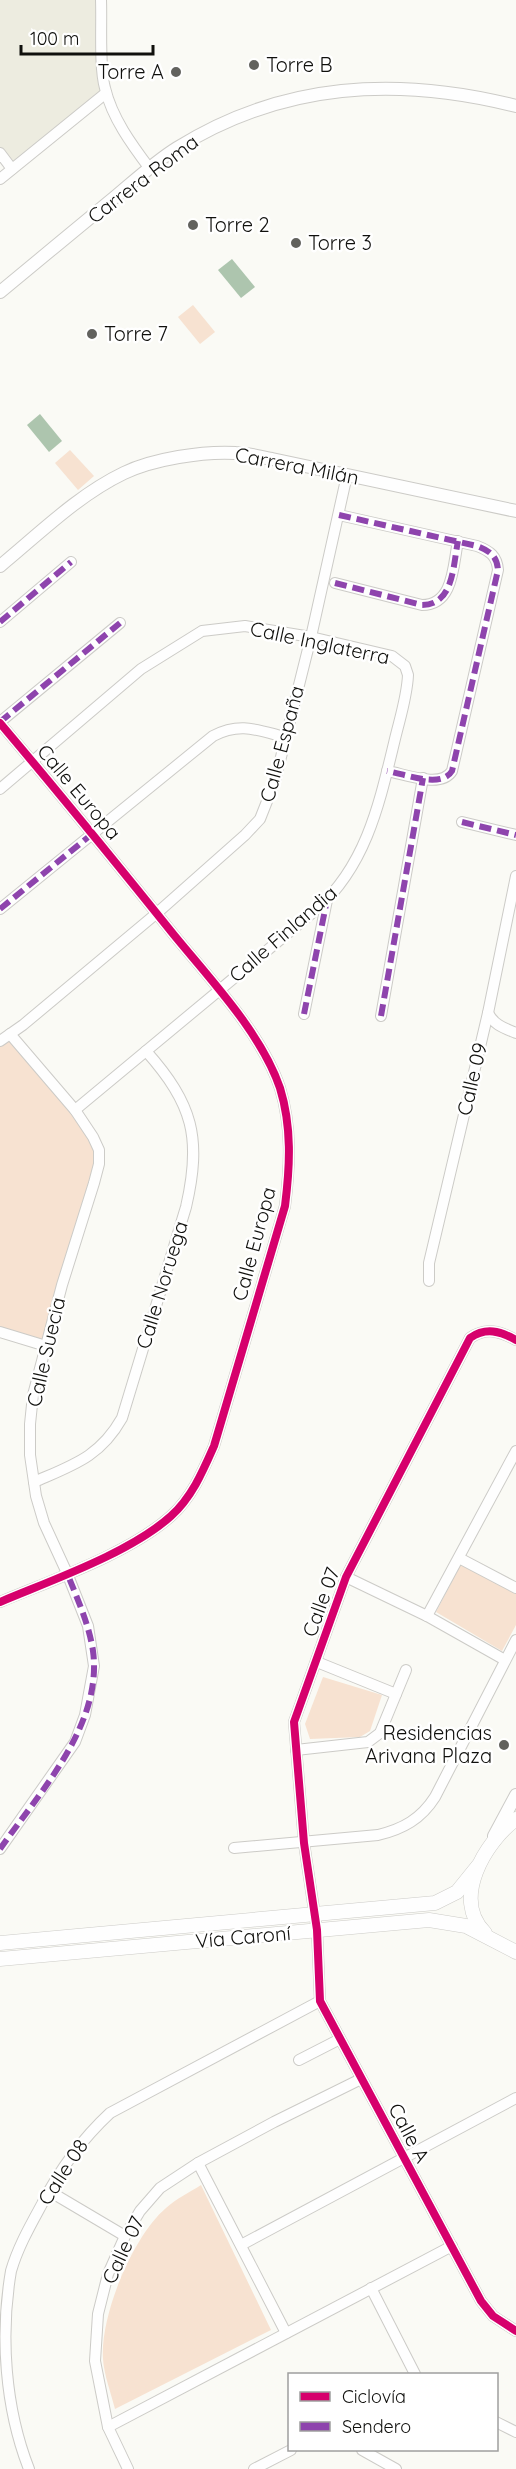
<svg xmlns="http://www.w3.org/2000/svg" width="516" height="2469" viewBox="0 0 516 2469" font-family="Quicksand,sans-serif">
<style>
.built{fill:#edece0}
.park{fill:#f7e2d1}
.water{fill:#adc5ae}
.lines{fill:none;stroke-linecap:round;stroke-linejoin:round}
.minor-casing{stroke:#cccbc7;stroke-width:12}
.tertiary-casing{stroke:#cccbc7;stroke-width:14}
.secondary-casing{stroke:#cccbc7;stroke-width:15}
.minor{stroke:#fefefe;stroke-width:10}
.tertiary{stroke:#fefefe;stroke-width:12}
.secondary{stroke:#fefefe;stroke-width:14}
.quiet{stroke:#8e44ad;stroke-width:6;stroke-dasharray:12 6;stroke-linecap:butt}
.cycleway-casing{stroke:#fff;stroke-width:11}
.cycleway{stroke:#d6006c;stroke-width:8}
.poi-dot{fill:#62625e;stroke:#fff;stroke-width:2}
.labels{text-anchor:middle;stroke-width:5;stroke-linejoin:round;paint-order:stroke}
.poi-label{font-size:20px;fill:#10100d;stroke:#fff;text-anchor:start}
.street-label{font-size:20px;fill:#10100d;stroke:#fff}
</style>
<rect width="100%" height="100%" fill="#fafaf5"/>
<polygon class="built" points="0,0 99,0 104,93 13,166 0,150"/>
<g class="park">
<polygon points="193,305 215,332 200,344 178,317"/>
<polygon points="70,450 94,476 78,490 55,463"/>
<polygon points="10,1034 75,1110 99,1150 46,1346 0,1332 0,1041"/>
<polygon points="461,1564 516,1594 516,1625 502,1651 436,1612"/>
<polygon points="323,1677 382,1695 370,1731 360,1737 310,1739 305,1724"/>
<path d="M201,2185L271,2330L115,2409C111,2393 104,2375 103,2359C100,2315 133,2236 166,2208C176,2199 190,2192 201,2185Z"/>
</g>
<g class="water">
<polygon points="232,259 255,287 241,298 218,270"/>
<polygon points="40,414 62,441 49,452 27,425"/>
</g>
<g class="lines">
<defs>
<g id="minor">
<path d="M101,0C102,24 99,67 105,88C112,118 132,145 150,169"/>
<polyline points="0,153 12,169"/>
<polyline points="0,179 106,93"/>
<path d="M339,515L477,546C490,551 497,556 498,570L452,771C441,789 405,774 387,771"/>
<path d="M335,583L422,605C454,605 453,565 458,541"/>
<polyline points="0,622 71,562"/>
<polyline points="0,722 120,623"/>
<path d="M0,723C59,793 117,864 174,935C210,979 262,1034 280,1088C292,1127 290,1166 285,1206L214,1446C203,1471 192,1497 171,1516C130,1553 52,1580 0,1602"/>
<path d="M0,789L141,669L202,631L245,626L311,637L392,656L405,666L408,675C407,698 399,721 394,743C379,805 366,865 317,909L75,1110"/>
<polyline points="462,822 516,835"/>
<path d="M0,909L213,736C240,722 257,730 285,737"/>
<path d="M488,1013C494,1025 504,1028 516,1033"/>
<polyline points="304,1014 327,900"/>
<polyline points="381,1016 423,778"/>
<polyline points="0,1041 23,1025 157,913 245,835 260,819 275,781 311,637 347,475"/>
<polyline points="429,1281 429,1263 488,1013 516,876"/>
<polyline points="0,1332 46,1346"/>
<path d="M516,1340C500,1331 486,1327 470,1338L346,1577L294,1722L304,1843L317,1930L320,2001L481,2301L493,2316L516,2331"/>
<path d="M34,1482C73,1465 100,1457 122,1418L186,1207C202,1138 193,1104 146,1051"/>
<polyline points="459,1558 516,1588"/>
<polyline points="346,1577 427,1616 505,1660"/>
<polyline points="427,1616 516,1451"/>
<polyline points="317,1662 396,1694"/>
<polyline points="296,1750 368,1742 380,1733 406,1670"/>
<path d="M234,1848L378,1835C403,1829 421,1819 435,1797L516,1640"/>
<polyline points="0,1849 75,1742 85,1715 94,1666 88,1626 67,1573 44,1523 36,1496 30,1455 30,1424 33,1395 62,1285 94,1183 99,1164 99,1150 93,1137 75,1110 10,1034"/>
<polyline points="299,2060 340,2039"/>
<polyline points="198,2163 286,2333"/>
<polyline points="49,2191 125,2236"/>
<polyline points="241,2245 516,2098"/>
<polyline points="371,2288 415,2374"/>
<polyline points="496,2422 516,2432"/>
<polyline points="108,2427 452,2246"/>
<polyline points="362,2450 396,2469"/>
<path d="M29,2469C5,2408 0,2335 11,2271C18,2247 30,2226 42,2204C60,2169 81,2140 110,2113L320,2001"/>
<polyline points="128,2469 108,2427 95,2361 98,2314 108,2274 125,2236 140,2211 160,2188 198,2163 274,2122 361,2079"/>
<polyline points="254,2469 291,2450"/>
</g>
<g id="tertiary">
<path d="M0,292C36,262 73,232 109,202C131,184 153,163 177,148C283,82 397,76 516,106"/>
<path d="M0,566C39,534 78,495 124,473C153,459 203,451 236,453C248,453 260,457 272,459L516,511"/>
<polyline points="494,1836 516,1795"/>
</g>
<g id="secondary">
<path d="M485,1933C451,1899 485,1842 516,1819"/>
<polyline points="0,1943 435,1903 457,1892 478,1866"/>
<polyline points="0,1959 429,1920 466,1926 516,1952"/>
</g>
</defs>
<use href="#minor" class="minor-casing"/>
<use href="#tertiary" class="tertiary-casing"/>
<use href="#secondary" class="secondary-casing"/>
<use href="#minor" class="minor"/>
<use href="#tertiary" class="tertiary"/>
<use href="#secondary" class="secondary"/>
<g class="quiet">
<path d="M339,515L477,546C490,551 497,556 498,570L452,771C441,789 405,774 387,771"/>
<path d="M335,583L422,605C454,605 453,565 458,541"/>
<polyline points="0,622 71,562"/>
<polyline points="0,722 120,623"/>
<polyline points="462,822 516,835"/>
<polyline points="0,909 92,834"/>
<polyline points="304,1014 327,900"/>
<polyline points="381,1016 423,778"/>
<path d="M0,1849C39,1793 103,1725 93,1651C89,1624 77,1598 67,1573L69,1572"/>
</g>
<defs>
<g id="cycleway">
<path d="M0,723C59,793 117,864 174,935C210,979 262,1034 280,1088C292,1127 290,1166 285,1206L214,1446C203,1471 192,1497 171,1516C130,1553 52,1580 0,1602"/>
<path d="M516,1340C500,1331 486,1327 470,1338L346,1577L294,1722L304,1843L317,1930L320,2001L481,2301L493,2316L516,2331"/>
</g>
</defs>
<use href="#cycleway" class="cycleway-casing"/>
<use href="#cycleway" class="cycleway"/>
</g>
<g class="poi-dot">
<circle cx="254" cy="65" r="6"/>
<circle cx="176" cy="72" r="6"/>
<circle cx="193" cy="225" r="6"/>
<circle cx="296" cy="243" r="6"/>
<circle cx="92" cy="334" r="6"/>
<circle cx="504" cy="1745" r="6"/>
</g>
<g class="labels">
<g class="poi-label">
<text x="266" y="72">Torre B</text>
<text x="164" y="79" text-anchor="end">Torre A</text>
<text x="205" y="232">Torre 2</text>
<text x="308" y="250">Torre 3</text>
<text x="104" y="341">Torre 7</text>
<text x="492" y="1740" text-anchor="end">Residencias<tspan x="492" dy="23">Arivana Plaza</tspan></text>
</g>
<g class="street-label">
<text transform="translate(143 179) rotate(-37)" y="7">Carrera Roma</text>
<text transform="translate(297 466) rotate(11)" y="7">Carrera Milán</text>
<text transform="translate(320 643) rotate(12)" y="7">Calle Inglaterra</text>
<text transform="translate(282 744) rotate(-75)" y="7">Calle España</text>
<text transform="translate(79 792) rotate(50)" y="7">Calle Europa</text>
<text transform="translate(283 934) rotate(-41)" y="7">Calle Finlandia</text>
<text transform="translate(472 1079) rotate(-77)" y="7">Calle 09</text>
<text transform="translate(254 1244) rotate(-75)" y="7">Calle Europa</text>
<text transform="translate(162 1285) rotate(-73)" y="7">Calle Noruega</text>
<text transform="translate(46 1352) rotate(-77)" y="7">Calle Suecia</text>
<text transform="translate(321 1602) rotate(-70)" y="7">Calle 07</text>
<text transform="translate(243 1937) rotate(-5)" y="7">Vía Caroní</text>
<text transform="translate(409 2133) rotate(62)" y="7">Calle A</text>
<text transform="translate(63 2172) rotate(-57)" y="7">Calle 08</text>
<text transform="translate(123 2250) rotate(-65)" y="7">Calle 07</text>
</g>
</g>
<rect x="288" y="2373" width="210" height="78" fill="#ffffff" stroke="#9f9f9e" stroke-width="1.5"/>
<rect x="300" y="2392" width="30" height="9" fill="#d6006c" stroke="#9f9f9e" stroke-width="1.5"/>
<text x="342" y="2403" font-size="18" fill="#10100d">Ciclovía</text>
<rect x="300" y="2422" width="30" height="9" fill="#8e44ad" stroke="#9f9f9e" stroke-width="1.5"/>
<text x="342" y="2433" font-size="18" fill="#10100d">Sendero</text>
<path d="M21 45v9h132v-9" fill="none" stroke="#10100d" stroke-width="3"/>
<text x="30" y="45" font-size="18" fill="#10100d" stroke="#ffffff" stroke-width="4.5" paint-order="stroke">100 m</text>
</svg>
